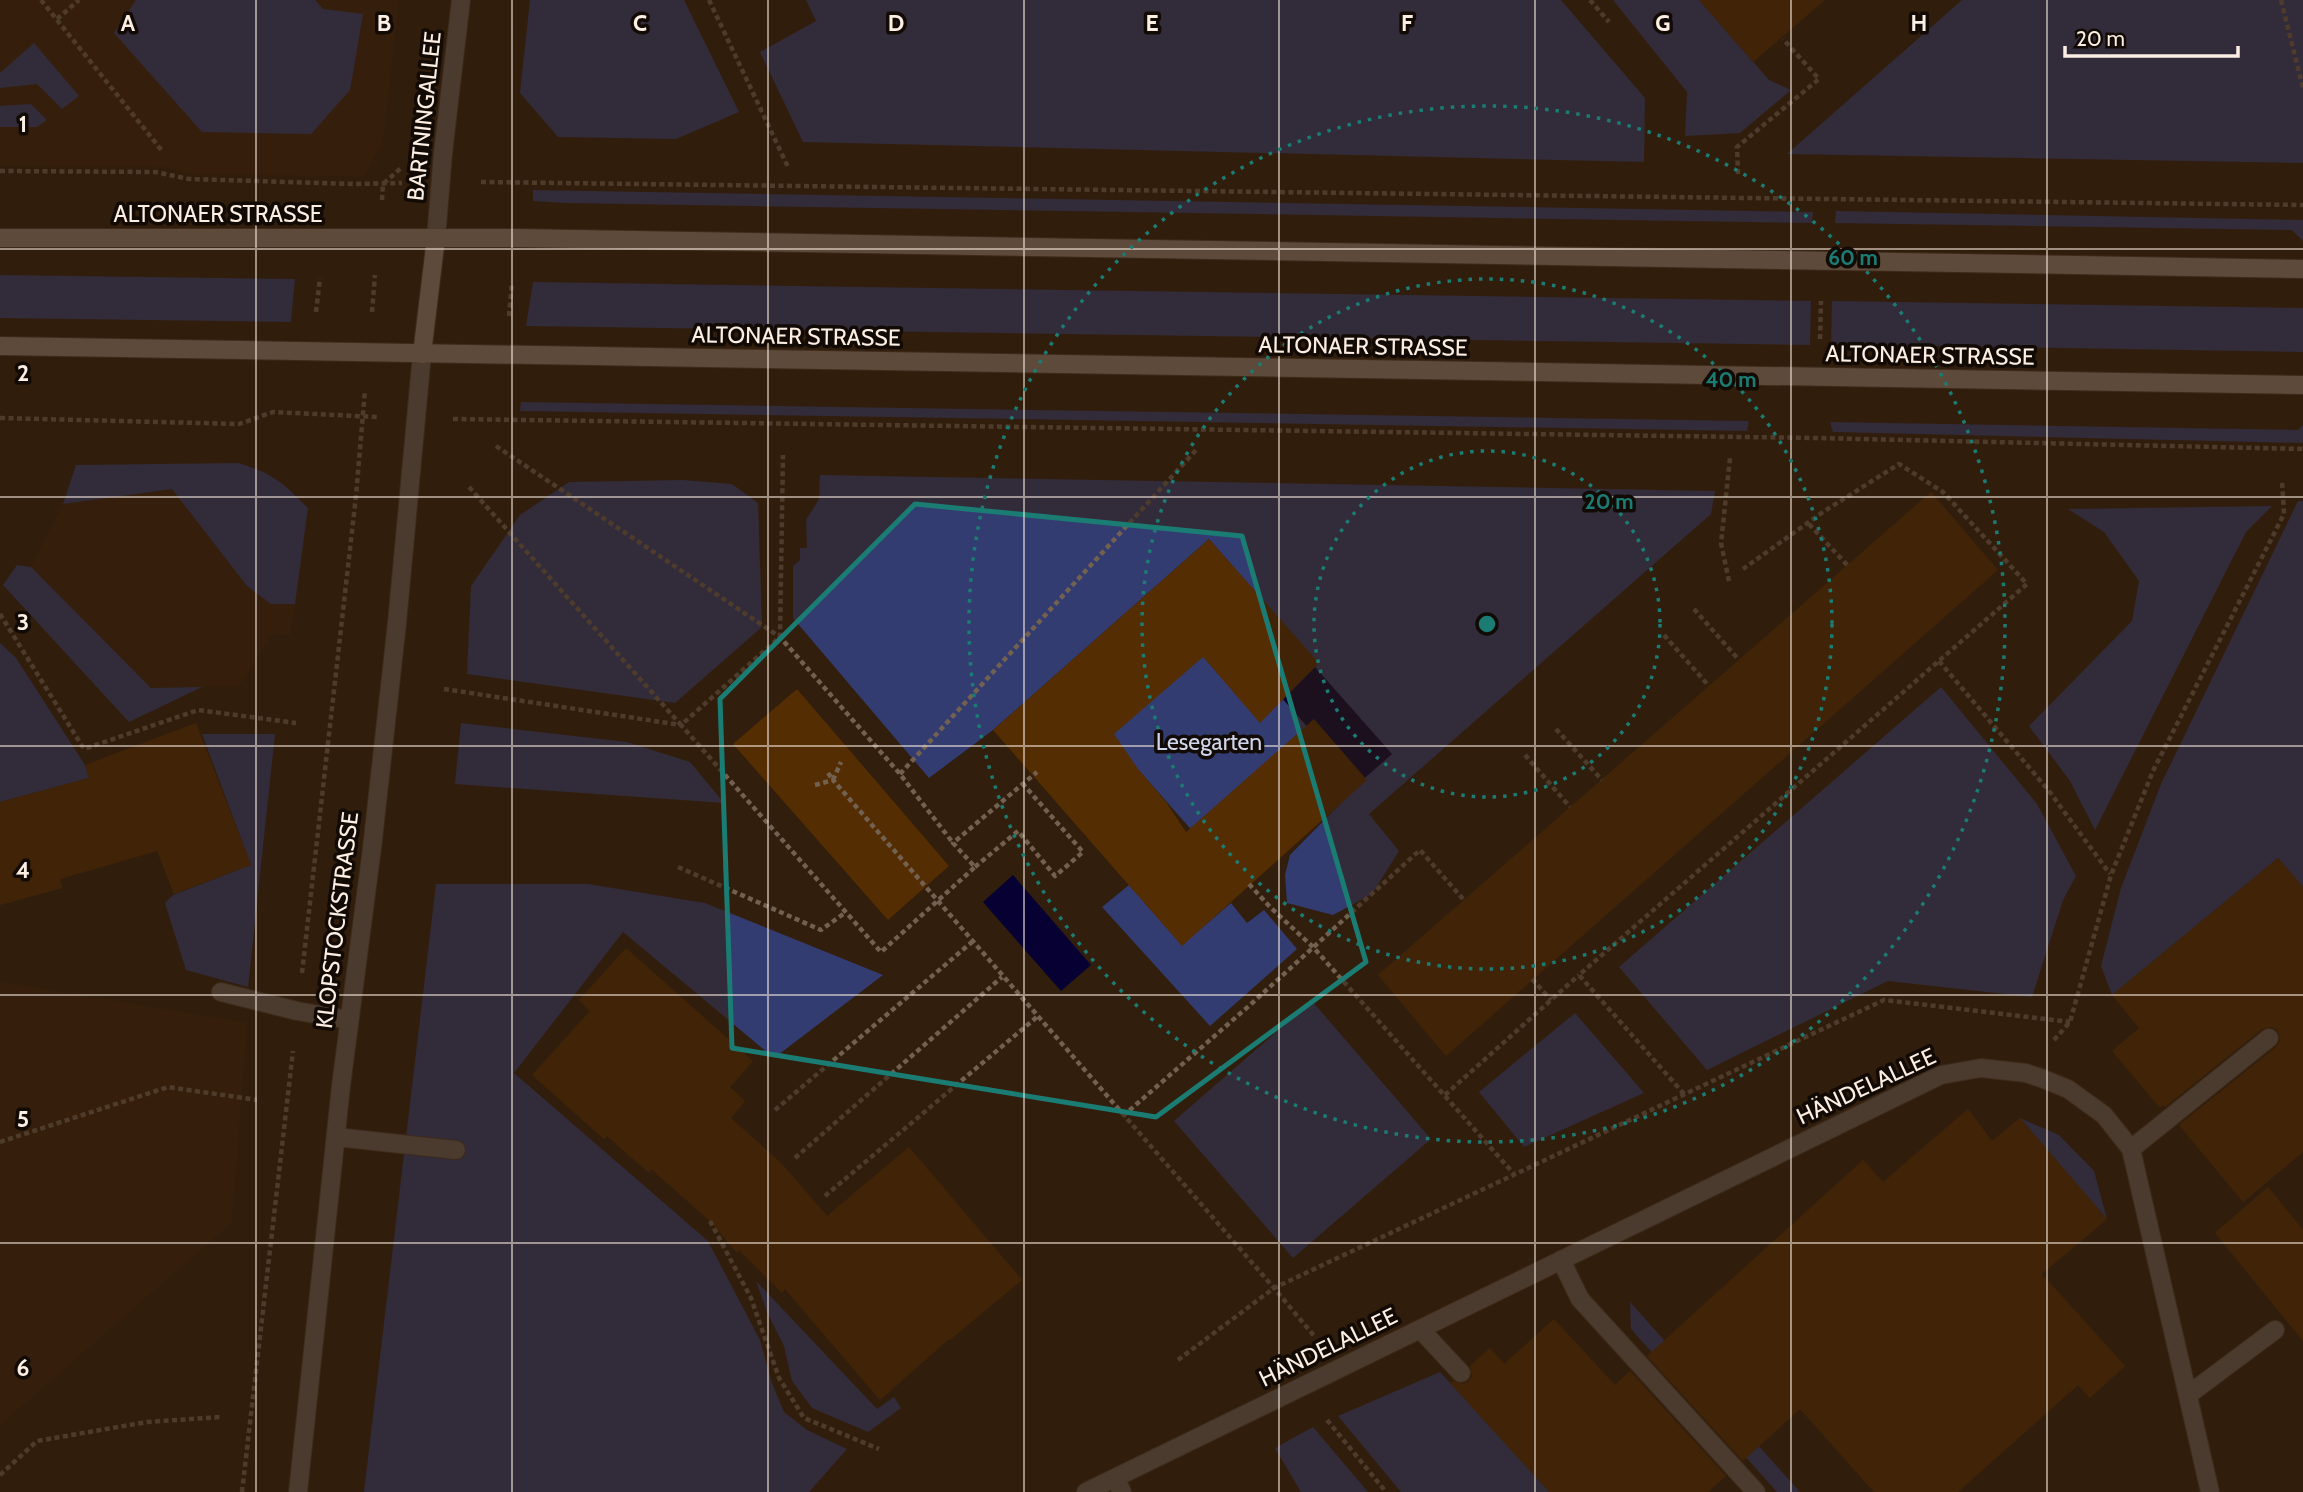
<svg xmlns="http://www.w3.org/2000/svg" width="2303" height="1492" viewBox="0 0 2303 1492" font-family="Cabin,sans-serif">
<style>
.built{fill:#3b230c}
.green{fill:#333c70}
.water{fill:#060033}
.building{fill:#542d02}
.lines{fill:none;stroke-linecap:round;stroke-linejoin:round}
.lane-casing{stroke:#4d3b2a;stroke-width:20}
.street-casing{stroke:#4d3b2a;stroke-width:20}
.secondary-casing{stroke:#4d3b2a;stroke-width:20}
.path{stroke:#726151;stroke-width:4.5;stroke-dasharray:5 3.5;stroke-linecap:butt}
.lane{stroke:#695f57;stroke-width:18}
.street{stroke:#695f57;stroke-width:18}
.secondary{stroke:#928174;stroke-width:18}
.marked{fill:none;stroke:#1b7c74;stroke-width:5;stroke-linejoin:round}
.grid{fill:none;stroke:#fceee3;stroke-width:2;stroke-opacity:0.55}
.ring{fill:none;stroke:#1b7c74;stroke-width:3.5;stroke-dasharray:3.5 7}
.labels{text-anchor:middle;stroke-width:7;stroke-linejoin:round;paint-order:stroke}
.street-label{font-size:23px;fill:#fceee3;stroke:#120a04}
.park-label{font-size:23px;fill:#d0d6ec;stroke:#120a04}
.grid-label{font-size:23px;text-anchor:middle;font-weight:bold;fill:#fceee3;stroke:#120a04;stroke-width:7;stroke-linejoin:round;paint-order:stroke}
.centre{fill:#1b7c74;stroke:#120a04;stroke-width:3.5}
.ring-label{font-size:21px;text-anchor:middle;font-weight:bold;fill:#1b7c74;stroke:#120a04;stroke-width:7;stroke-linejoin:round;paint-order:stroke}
</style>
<rect width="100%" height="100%" fill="#311e0c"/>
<g class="built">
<polygon points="0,0 399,0 383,140 364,176 194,174 166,167 0,165"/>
<polygon points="172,488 247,586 271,604 295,604 290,635 272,634 239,686 151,688 31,567 63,504"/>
<polygon points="0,982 247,1023 232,1222 0,1425"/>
</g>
<g class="green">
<polygon points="136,0 315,0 323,9 363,14 350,90 311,134 202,132 114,33"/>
<polygon points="530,0 684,0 739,112 676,139 558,137 520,93"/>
<polygon points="806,0 1561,0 1645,98 1644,162 803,142 760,52 816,21"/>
<polygon points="1613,0 1699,0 1769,80 1791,90 1740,133 1685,136 1687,92"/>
<polygon points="1962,0 2303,0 2303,163 1787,154"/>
<polygon points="34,43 79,96 62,109 37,84 0,88 0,73"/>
<polygon points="31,104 47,120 37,127 0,127 0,106"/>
<polygon points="533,190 1813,212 1812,223 566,203 533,201"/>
<polygon points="1836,211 2303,220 2303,241 2292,230 1835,223"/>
<polygon points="0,275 295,279 291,322 0,318"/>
<polygon points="533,282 1811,301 1810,345 526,326"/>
<polygon points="1832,301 2303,308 2303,352 1831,344"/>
<polygon points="521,402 1749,421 1747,431 520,411"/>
<polygon points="1830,422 2298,430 2303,425 2303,443 1833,432"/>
<path d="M238,463C273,473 283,483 308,508L295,604H271L247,586L172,489L63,504L76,465Z"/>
<polygon points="820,475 1715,491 1711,514 1369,814 1399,851 1372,894 1333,915 1287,903 1285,875 1290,855 1340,804 1315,667 1318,663 1209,539 993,730 929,778 793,618 793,566 800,560 800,548 807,548 806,520 819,499"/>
<polygon points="683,480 732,484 758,503 762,627 675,703 467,674 471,586 520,515 569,482"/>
<polygon points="2298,501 2303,501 2303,887 2278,858 2112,995 2101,966 2121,888 2161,784"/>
<polygon points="2272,506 2246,532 2095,830 2070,781 2029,726 2132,621 2139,581 2104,532 2068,509"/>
<polygon points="17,565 31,567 151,688 202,687 129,722 3,585"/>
<polygon points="1206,628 1281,697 1340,764 1204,844 1104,731"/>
<polygon points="0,643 16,658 85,765 89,778 0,802"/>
<polygon points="1941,687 2037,804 2076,876 2063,900 2032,997 1888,981 1707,1070 1619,967"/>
<polygon points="461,723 627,742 690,762 724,803 455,784"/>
<polygon points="202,734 275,734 248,987 186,970 165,903 173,895 251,865"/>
<polygon points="436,884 588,884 705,903 883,975 774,1058 623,932 514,1073 708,1241 760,1340 772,1383 784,1412 807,1430 847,1449 809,1492 364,1492"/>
<polygon points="1129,885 1182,945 1231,903 1247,923 1264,910 1297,949 1210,1026 1102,907"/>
<polygon points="1312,1001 1431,1139 1293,1258 1174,1121"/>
<polygon points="1575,1013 1644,1093 1524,1147 1479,1092"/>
<polygon points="2020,1118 2059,1135 2094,1171 2107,1219"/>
<polygon points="756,1281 877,1409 894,1397 901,1408 868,1432 812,1408 792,1381 784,1346 767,1312"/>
<polygon points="1630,1302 1800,1492 1777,1492 1631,1329"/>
<polygon points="1440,1372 1451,1384 1551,1492 1401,1492 1338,1416"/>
<polygon points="1313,1427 1368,1492 1301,1492 1275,1448"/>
</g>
<g class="water">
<polygon points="1315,667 1392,754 1334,805 1340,763 1281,697"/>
<polygon points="1013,875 1091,965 1061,991 983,902"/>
</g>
<g class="building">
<polygon points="1699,0 1825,0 1753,62"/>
<polygon points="1931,492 1998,570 1446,1056 1378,975"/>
<polygon points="1209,539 1319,663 1260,723 1203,657 1114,734 1138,769 1166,802 1186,832 1314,719 1367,780 1182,946 993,730"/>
<polygon points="797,689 949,866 888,920 733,744"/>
<polygon points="196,723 251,865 174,894 157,851 60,879 62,888 0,905 0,802 89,778 85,765"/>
<polygon points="2278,858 2303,887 2303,1152 2243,1202 2179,1125 2276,1047 2280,1041 2278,1031 2272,1027 2262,1029 2165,1107 2163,1105 2160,1108 2112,1051 2139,1028 2112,995"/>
<polygon points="626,948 753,1061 730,1087 745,1101 731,1118 783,1165 827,1216 909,1147 1022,1280 950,1340 949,1339 880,1400 785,1289 782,1293 739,1250 737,1253 710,1221 651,1169 649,1173 607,1136 604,1139 532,1075 590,1011 579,1000"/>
<polygon points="1968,1109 1992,1141 2020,1118 2107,1219 2042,1274 2125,1366 2090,1398 2078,1385 1958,1492 1874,1492 1800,1409 1743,1461 1647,1356 1863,1160 1883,1182"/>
<polygon points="2268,1187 2303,1230 2303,1341 2215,1233"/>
<polygon points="1554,1319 1615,1385 1630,1371 1726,1476 1708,1492 1549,1492 1450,1383 1453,1381 1463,1384 1468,1382 1472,1376 1470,1366 1490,1348 1504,1364"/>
</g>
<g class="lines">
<defs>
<g id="lane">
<polyline points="221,992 297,1011 349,1020"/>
<polyline points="336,1137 456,1150"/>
<polyline points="2131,1149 2269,1038"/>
<polyline points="1561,1260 1580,1299 1756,1492"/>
<polyline points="1421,1330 1461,1373"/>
<polyline points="2188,1395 2275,1330"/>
<polyline points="1115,1478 1122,1492"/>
</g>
<g id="street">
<polyline points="436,238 443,153 461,0"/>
<polyline points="298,1492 341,1086 372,848 397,623 422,354"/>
<polyline points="1086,1492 1941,1075 1981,1068 2026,1073 2041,1078 2068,1089 2104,1115 2131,1149 2210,1492"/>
</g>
<g id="secondary">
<polyline points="0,238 517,238 2303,269"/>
<polyline points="0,346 2303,385"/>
<polyline points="422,354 436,238"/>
</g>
</defs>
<use href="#lane" class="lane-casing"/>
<use href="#street" class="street-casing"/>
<use href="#secondary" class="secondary-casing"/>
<g class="path">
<polyline points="41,0 163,152"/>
<polyline points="709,0 788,167"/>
<polyline points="1590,0 1609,22"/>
<polyline points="2281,0 2303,88"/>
<polyline points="57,19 79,0"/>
<polyline points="0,171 155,172 189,179 355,184 402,183"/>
<polyline points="1738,174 1737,147 1819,79 1783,39"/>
<polyline points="481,182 2303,205"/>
<polyline points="382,200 383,184 401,168"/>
<polyline points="316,312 320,278"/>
<polyline points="372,312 375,275"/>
<polyline points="509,316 512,282"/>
<polyline points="1820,339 1821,301"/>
<polyline points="0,418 239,424 273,412 378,417"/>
<polyline points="453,419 1816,438 2303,449"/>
<polyline points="496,446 780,637 900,774 953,843"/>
<polyline points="469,487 681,725 780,637 783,455"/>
<polyline points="1809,524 1848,566"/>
<polyline points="1729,581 1721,543 1730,458"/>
<polyline points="1694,609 1739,660"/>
<polyline points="0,614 84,749 198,710 296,723"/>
<polyline points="1664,635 1709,686"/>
<polyline points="1939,661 2049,791 2110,874"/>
<polyline points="444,689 681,725 881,952 975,867 953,843 1037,772"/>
<polyline points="1556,729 1602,780"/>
<polyline points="1525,755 1570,807"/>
<polyline points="828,773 833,780 841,762"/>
<polyline points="900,774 1197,449"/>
<polyline points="815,785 833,780 1274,1288 1315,1337"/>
<polyline points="678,867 821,930 846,912"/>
<polyline points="975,867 1018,831 1055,876 1083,852 1022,783"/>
<polyline points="1249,884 1270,907 1313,947 1514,1174"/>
<polyline points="302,973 356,496 365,390"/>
<polyline points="1532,979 1551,1000"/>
<polyline points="2054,1040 2070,1022 2111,875 2153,771 2284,514 2282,481"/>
<polyline points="1684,1094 1579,975 2027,584 1943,492 1899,464 1823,512 1743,569"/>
<polyline points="1445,1095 1579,975"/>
<polyline points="775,1110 972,942"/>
<polyline points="1123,1116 1250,1005 1420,850 1463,899"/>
<polyline points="0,1142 168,1087 257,1100"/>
<polyline points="795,1158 1002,977"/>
<polyline points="825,1196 1038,1016"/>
<polyline points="710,1221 751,1298 779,1378 804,1418 879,1449"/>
<polyline points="1178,1360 1274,1288 1884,1000 2070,1022"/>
<polyline points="1327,1420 1386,1492"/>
<polyline points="0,1475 37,1441 147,1422 221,1417"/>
<polyline points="242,1492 293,1051"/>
</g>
<use href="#lane" class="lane"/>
<use href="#street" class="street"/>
<use href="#secondary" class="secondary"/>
</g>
<path d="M0 0H2303V1492H0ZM915,504L1242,536L1366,962L1156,1117L732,1048L720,699Z" fill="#311e0c" fill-opacity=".55" fill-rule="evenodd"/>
<path class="marked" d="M915,504L1242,536L1366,962L1156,1117L732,1048L720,699Z"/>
<path class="grid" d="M256,0V1492M512,0V1492M768,0V1492M1024,0V1492M1279,0V1492M1535,0V1492M1791,0V1492M2047,0V1492M0,249H2303M0,497H2303M0,746H2303M0,995H2303M0,1243H2303"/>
<g class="ring">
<circle cx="1487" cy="624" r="173"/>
<circle cx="1487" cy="624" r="345"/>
<circle cx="1487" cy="624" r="518"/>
</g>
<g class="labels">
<g class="street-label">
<text transform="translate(424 116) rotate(-84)" y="8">BARTNINGALLEE</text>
<text x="218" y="222">ALTONAER STRASSE</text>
<text transform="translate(796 336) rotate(1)" y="8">ALTONAER STRASSE</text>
<text transform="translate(1363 346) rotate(1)" y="8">ALTONAER STRASSE</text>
<text transform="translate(1930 355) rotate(1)" y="8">ALTONAER STRASSE</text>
<text transform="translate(337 920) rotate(-83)" y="8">KLOPSTOCKSTRASSE</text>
<text transform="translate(1866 1086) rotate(-25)" y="8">HÄNDELALLEE</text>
<text transform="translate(1328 1347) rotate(-26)" y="8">HÄNDELALLEE</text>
</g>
<g class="park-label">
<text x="1209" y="750">Lesegarten</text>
</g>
</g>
<g class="grid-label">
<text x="128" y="31">A</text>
<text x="384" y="31">B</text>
<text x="640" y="31">C</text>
<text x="896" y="31">D</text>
<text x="1152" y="31">E</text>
<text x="1407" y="31">F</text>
<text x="1663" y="31">G</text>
<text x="1919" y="31">H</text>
<text x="23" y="132">1</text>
<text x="23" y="381">2</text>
<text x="23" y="630">3</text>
<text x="23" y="878">4</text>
<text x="23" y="1127">5</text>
<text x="23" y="1376">6</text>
</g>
<circle cx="1487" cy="624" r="10" class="centre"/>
<g class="ring-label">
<text x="1853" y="265">60 m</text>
<text x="1731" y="387">40 m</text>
<text x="1609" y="509">20 m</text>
</g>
<path d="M2065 46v10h173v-10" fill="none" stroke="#fceee3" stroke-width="3.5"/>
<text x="2076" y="46" font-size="21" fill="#fceee3" stroke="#120a04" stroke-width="5" paint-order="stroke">20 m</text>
</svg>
